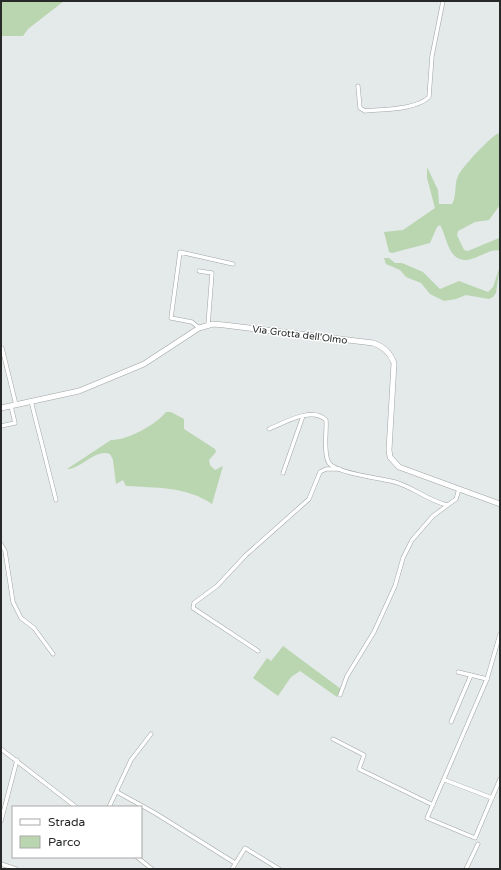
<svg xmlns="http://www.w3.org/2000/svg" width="501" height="870" viewBox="0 0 501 870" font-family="'Varela Round',sans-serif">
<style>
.green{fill:#bad6b1}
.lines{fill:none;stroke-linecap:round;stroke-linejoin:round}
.street-casing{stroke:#9fa4a4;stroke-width:4.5}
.secondary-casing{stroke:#9fa4a4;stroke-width:6}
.street{stroke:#fff;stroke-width:3.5}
.secondary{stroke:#fff;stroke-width:5}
.labels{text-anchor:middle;stroke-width:3;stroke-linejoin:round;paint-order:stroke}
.street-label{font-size:10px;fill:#272929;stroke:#fff}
</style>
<rect width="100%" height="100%" fill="#e4e9e9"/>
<g class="green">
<polygon points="1,1 64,1 28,29 23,36 1,36"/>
<path d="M499,133L500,205L489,220L475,222L458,231L457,235L464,250L468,251L499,238L500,251C492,247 475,261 464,260C447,258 447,236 440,225L437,227L430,243L392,253L389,252L384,232L403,230L435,208L427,178V167L438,190L439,204H452C457,196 454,184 458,176C461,168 492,135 499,133Z"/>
<polygon points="384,258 389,258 395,263 402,263 423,272 440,289 459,281 488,292 493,287 500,266 496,293 493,297 489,299 466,295 456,299 444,301 430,294 421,283 406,277 400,270 386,264"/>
<path d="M166,412H171L184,419V429L215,449L216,452L209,460L210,465L215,470L223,466L212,504C186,486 155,488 126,486L123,480L116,484L113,460L110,454C95,448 82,469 67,469L111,440C126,441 157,424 166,412Z"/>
<polygon points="283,646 341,689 337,697 300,671 291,677 278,696 253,678 267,658 271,661"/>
</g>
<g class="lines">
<defs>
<g id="street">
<path d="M358,86L360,108L365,111C383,109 416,110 429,97L432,56L443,1"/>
<polyline points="199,271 212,273 208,325"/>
<polyline points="199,328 192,322 171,318 180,252 233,264"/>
<polyline points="2,348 16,405"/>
<polyline points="31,401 56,500"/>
<polyline points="1,426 15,423 11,406"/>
<path d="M269,429C284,423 312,406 326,420C327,430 323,454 329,463C336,473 378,478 391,481C411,485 426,500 447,505"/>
<polyline points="283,473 303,416"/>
<polyline points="1,544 5,551 13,602 21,618 34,628 53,654"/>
<polyline points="500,634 487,679 427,818 475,838 500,779"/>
<polyline points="258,651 193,608 194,603 217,586 246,555 309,499 320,472 326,469 340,469"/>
<polyline points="458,672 487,679"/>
<polyline points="340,695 347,676 374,632 395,586 403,558 412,540 433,516 456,499 459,489"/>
<polyline points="451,722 471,675"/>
<polyline points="333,739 364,755 359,769 433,805"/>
<polyline points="1,749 76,807"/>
<polyline points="445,780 492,798"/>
<polyline points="117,792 155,813 235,863"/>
<polyline points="109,807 131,760 151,734"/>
<polyline points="1,821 17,760"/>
<polyline points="137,857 152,869"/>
<polyline points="1,864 16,869"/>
<polyline points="232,869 245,848 279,869"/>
<polyline points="466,869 478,844"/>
</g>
<path id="secondary" d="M1,408L79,391L144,364L199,328L213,324L224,325L373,343C383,346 390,352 394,363L389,450L390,457L399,467L500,504"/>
</defs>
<use href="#street" class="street-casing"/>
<use href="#secondary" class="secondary-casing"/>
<use href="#street" class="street"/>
<use href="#secondary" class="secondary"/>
</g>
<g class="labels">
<g class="street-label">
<text transform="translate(300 334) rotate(7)" y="4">Via Grotta dell'Olmo</text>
</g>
</g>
<rect width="501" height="870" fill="none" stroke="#272929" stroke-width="4"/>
<rect x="12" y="806" width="130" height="52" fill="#ffffff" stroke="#a9a9a9"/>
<rect x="20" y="819" width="20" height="6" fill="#ffffff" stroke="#a9a9a9"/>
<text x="48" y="826" font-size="12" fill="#272929">Strada</text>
<rect x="20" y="836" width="20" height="12" fill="#bad6b1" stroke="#a9a9a9"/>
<text x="48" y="846" font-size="12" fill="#272929">Parco</text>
</svg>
